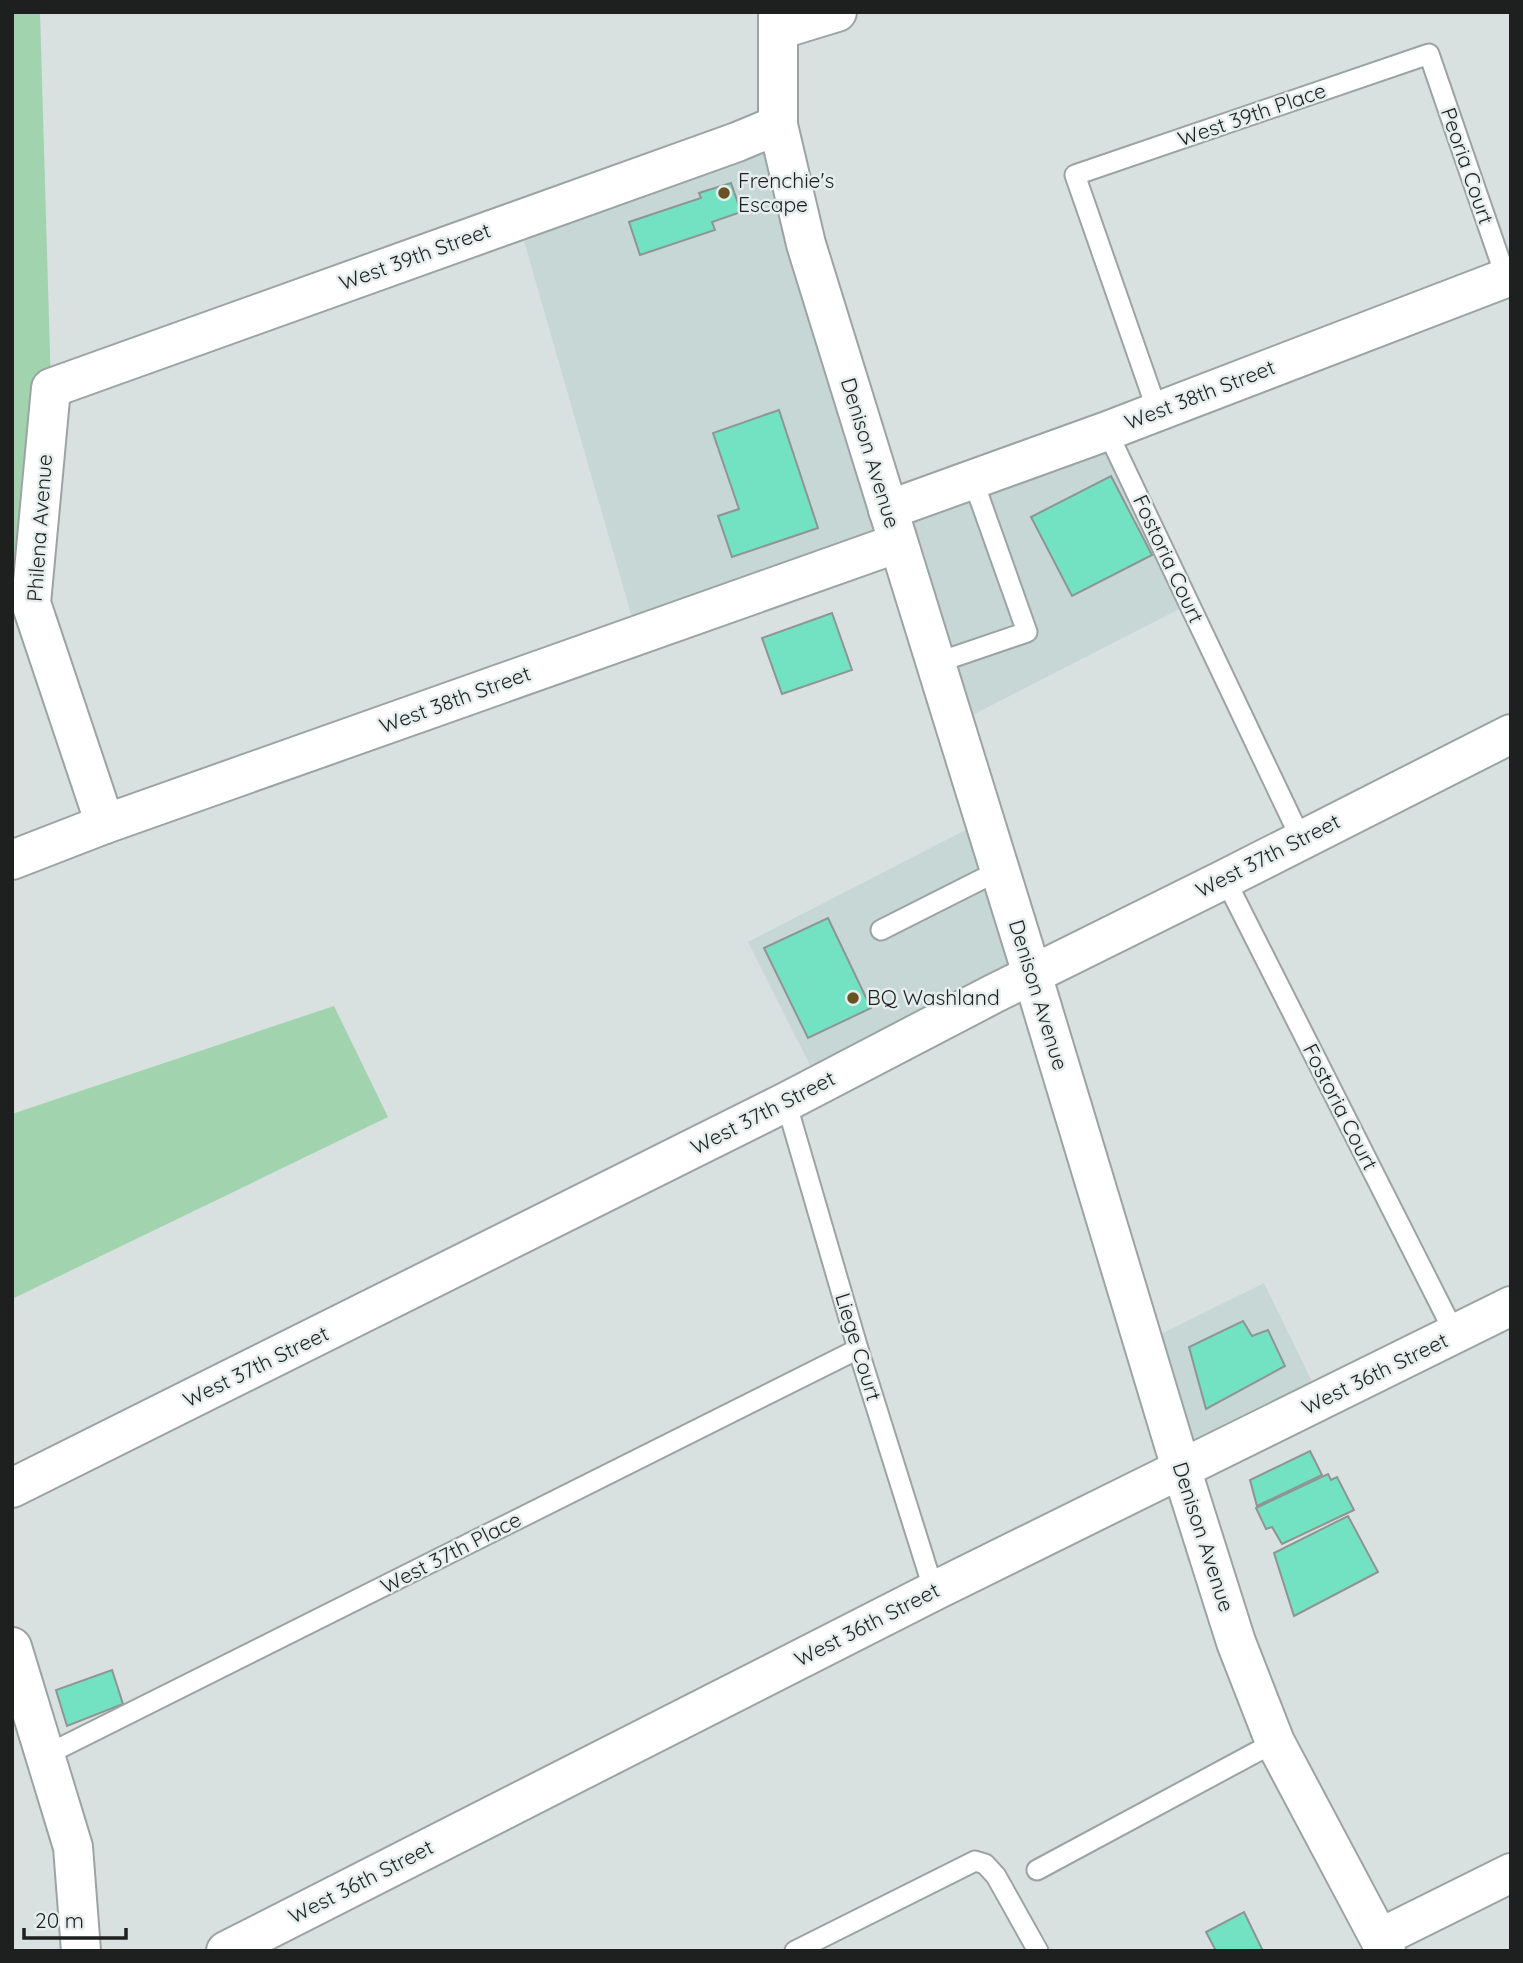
<svg xmlns="http://www.w3.org/2000/svg" width="1523" height="1963" viewBox="0 0 1523 1963" font-family="Quicksand,sans-serif">
<style>
.built{fill:#c6d7d6}
.green{fill:#a1d3ae}
.building{fill:#72e2c3;stroke:#8e9593;stroke-width:2}
.lines{fill:none;stroke-linecap:round;stroke-linejoin:round}
.lane-casing{stroke:#9ca4a3;stroke-width:23}
.street-casing{stroke:#9ca4a3;stroke-width:42}
.secondary-casing{stroke:#9ca4a3;stroke-width:42}
.lane{stroke:#fff;stroke-width:19}
.street{stroke:#fff;stroke-width:38}
.secondary{stroke:#fff;stroke-width:38}
.poi-dot{fill:#665523;stroke:#e5eded;stroke-width:2.5}
.labels{text-anchor:middle;stroke-width:5;stroke-linejoin:round;paint-order:stroke}
.street-label{font-size:21px;fill:#1d201f;stroke:#e5eded}
.poi-label{font-size:21px;fill:#1d201f;stroke:#e5eded;text-anchor:start}
</style>
<rect width="100%" height="100%" fill="#d8e0e0"/>
<g class="built">
<polygon points="778,125 888,510 1107,431 1189,604 955,724 898,543 637,635 518,220"/>
<polygon points="985,820 1032,974 820,1085 748,942"/>
<polygon points="1264,1283 1321,1400 1181,1468 1143,1343"/>
</g>
<g class="green">
<polygon points="12,12 40,12 51,388 31,603 12,618"/>
<polygon points="334,1006 388,1117 12,1299 12,1114"/>
</g>
<g class="building">
<polygon points="731,183 741,212 712,222 715,230 640,255 629,222 701,198 699,193"/>
<polygon points="779,410 818,528 732,557 718,516 739,509 713,433"/>
<polygon points="1111,476 1152,555 1072,596 1031,517"/>
<polygon points="832,613 852,670 782,694 762,638"/>
<polygon points="828,918 871,1008 808,1038 764,948"/>
<polygon points="1243,1321 1252,1336 1268,1330 1285,1366 1206,1409 1189,1347"/>
<polygon points="1310,1451 1322,1475 1257,1506 1250,1480"/>
<polygon points="1328,1474 1331,1480 1337,1477 1354,1510 1282,1544 1272,1527 1266,1529 1256,1508"/>
<polygon points="1348,1516 1378,1572 1294,1616 1274,1553"/>
<polygon points="112,1670 123,1704 67,1726 56,1690"/>
<polygon points="1244,1912 1263,1951 1216,1951 1206,1932"/>
</g>
<g class="lines">
<defs>
<g id="lane">
<polyline points="1157,410 1075,175 1429,54 1506,278"/>
<polyline points="1107,431 1301,839"/>
<polyline points="936,663 1027,632 973,480"/>
<polyline points="1225,879 1455,1334"/>
<polyline points="881,930 1000,870"/>
<polyline points="786,1102 858,1349 934,1591"/>
<polyline points="44,1756 858,1349"/>
<polyline points="1037,1870 1275,1742"/>
<polyline points="795,1951 975,1861 985,1864 996,1876 1038,1951"/>
</g>
<g id="street">
<polyline points="778,30 837,12"/>
<polyline points="888,510 1107,431 1511,276"/>
<polyline points="105,824 31,603 51,388 737,142 778,125"/>
<polyline points="12,860 105,824 898,543"/>
<polyline points="12,1488 786,1102 993,994 1225,879 1511,734"/>
<polyline points="12,1647 73,1847 81,1951"/>
<polyline points="1380,1938 1511,1873"/>
<polyline points="226,1951 934,1591 1511,1306"/>
</g>
<polyline id="secondary" points="778,12 778,125 806,244 1032,974 1181,1468 1236,1642 1275,1742 1386,1951"/>
</defs>
<use href="#lane" class="lane-casing"/>
<use href="#street" class="street-casing"/>
<use href="#secondary" class="secondary-casing"/>
<use href="#lane" class="lane"/>
<use href="#street" class="street"/>
<use href="#secondary" class="secondary"/>
</g>
<g class="poi-dot">
<circle cx="724" cy="193" r="7"/>
<circle cx="853" cy="998" r="7"/>
</g>
<g class="labels">
<g class="street-label">
<text transform="translate(1252 115) rotate(-19)" y="7">West 39th Place</text>
<text transform="translate(1467 166) rotate(71)" y="7">Peoria Court</text>
<text transform="translate(415 257) rotate(-20)" y="7">West 39th Street</text>
<text transform="translate(1200 395) rotate(-21)" y="7">West 38th Street</text>
<text transform="translate(870 453) rotate(73)" y="7">Denison Avenue</text>
<text transform="translate(40 528) rotate(-86)" y="7">Philena Avenue</text>
<text transform="translate(1168 559) rotate(65)" y="7">Fostoria Court</text>
<text transform="translate(455 700) rotate(-20)" y="7">West 38th Street</text>
<text transform="translate(1268 856) rotate(-27)" y="7">West 37th Street</text>
<text transform="translate(1038 995) rotate(73)" y="7">Denison Avenue</text>
<text transform="translate(1340 1107) rotate(63)" y="7">Fostoria Court</text>
<text transform="translate(763 1113) rotate(-27)" y="7">West 37th Street</text>
<text transform="translate(858 1347) rotate(73)" y="7">Liege Court</text>
<text transform="translate(256 1367) rotate(-26)" y="7">West 37th Street</text>
<text transform="translate(1375 1374) rotate(-26)" y="7">West 36th Street</text>
<text transform="translate(1203 1537) rotate(72)" y="7">Denison Avenue</text>
<text transform="translate(451 1553) rotate(-27)" y="7">West 37th Place</text>
<text transform="translate(867 1625) rotate(-27)" y="7">West 36th Street</text>
<text transform="translate(361 1882) rotate(-27)" y="7">West 36th Street</text>
</g>
<g class="poi-label">
<text x="738" y="188">Frenchie's<tspan x="738" dy="24">Escape</tspan></text>
<text x="867" y="1005">BQ Washland</text>
</g>
</g>
<rect width="1523" height="1963" fill="none" stroke="#1d201f" stroke-width="28"/>
<path d="M24 1928v10h102v-10" fill="none" stroke="#1d201f" stroke-width="3.5"/>
<text x="35" y="1928" font-size="21" fill="#1d201f" stroke="#e5eded" stroke-width="5" paint-order="stroke">20 m</text>
</svg>
